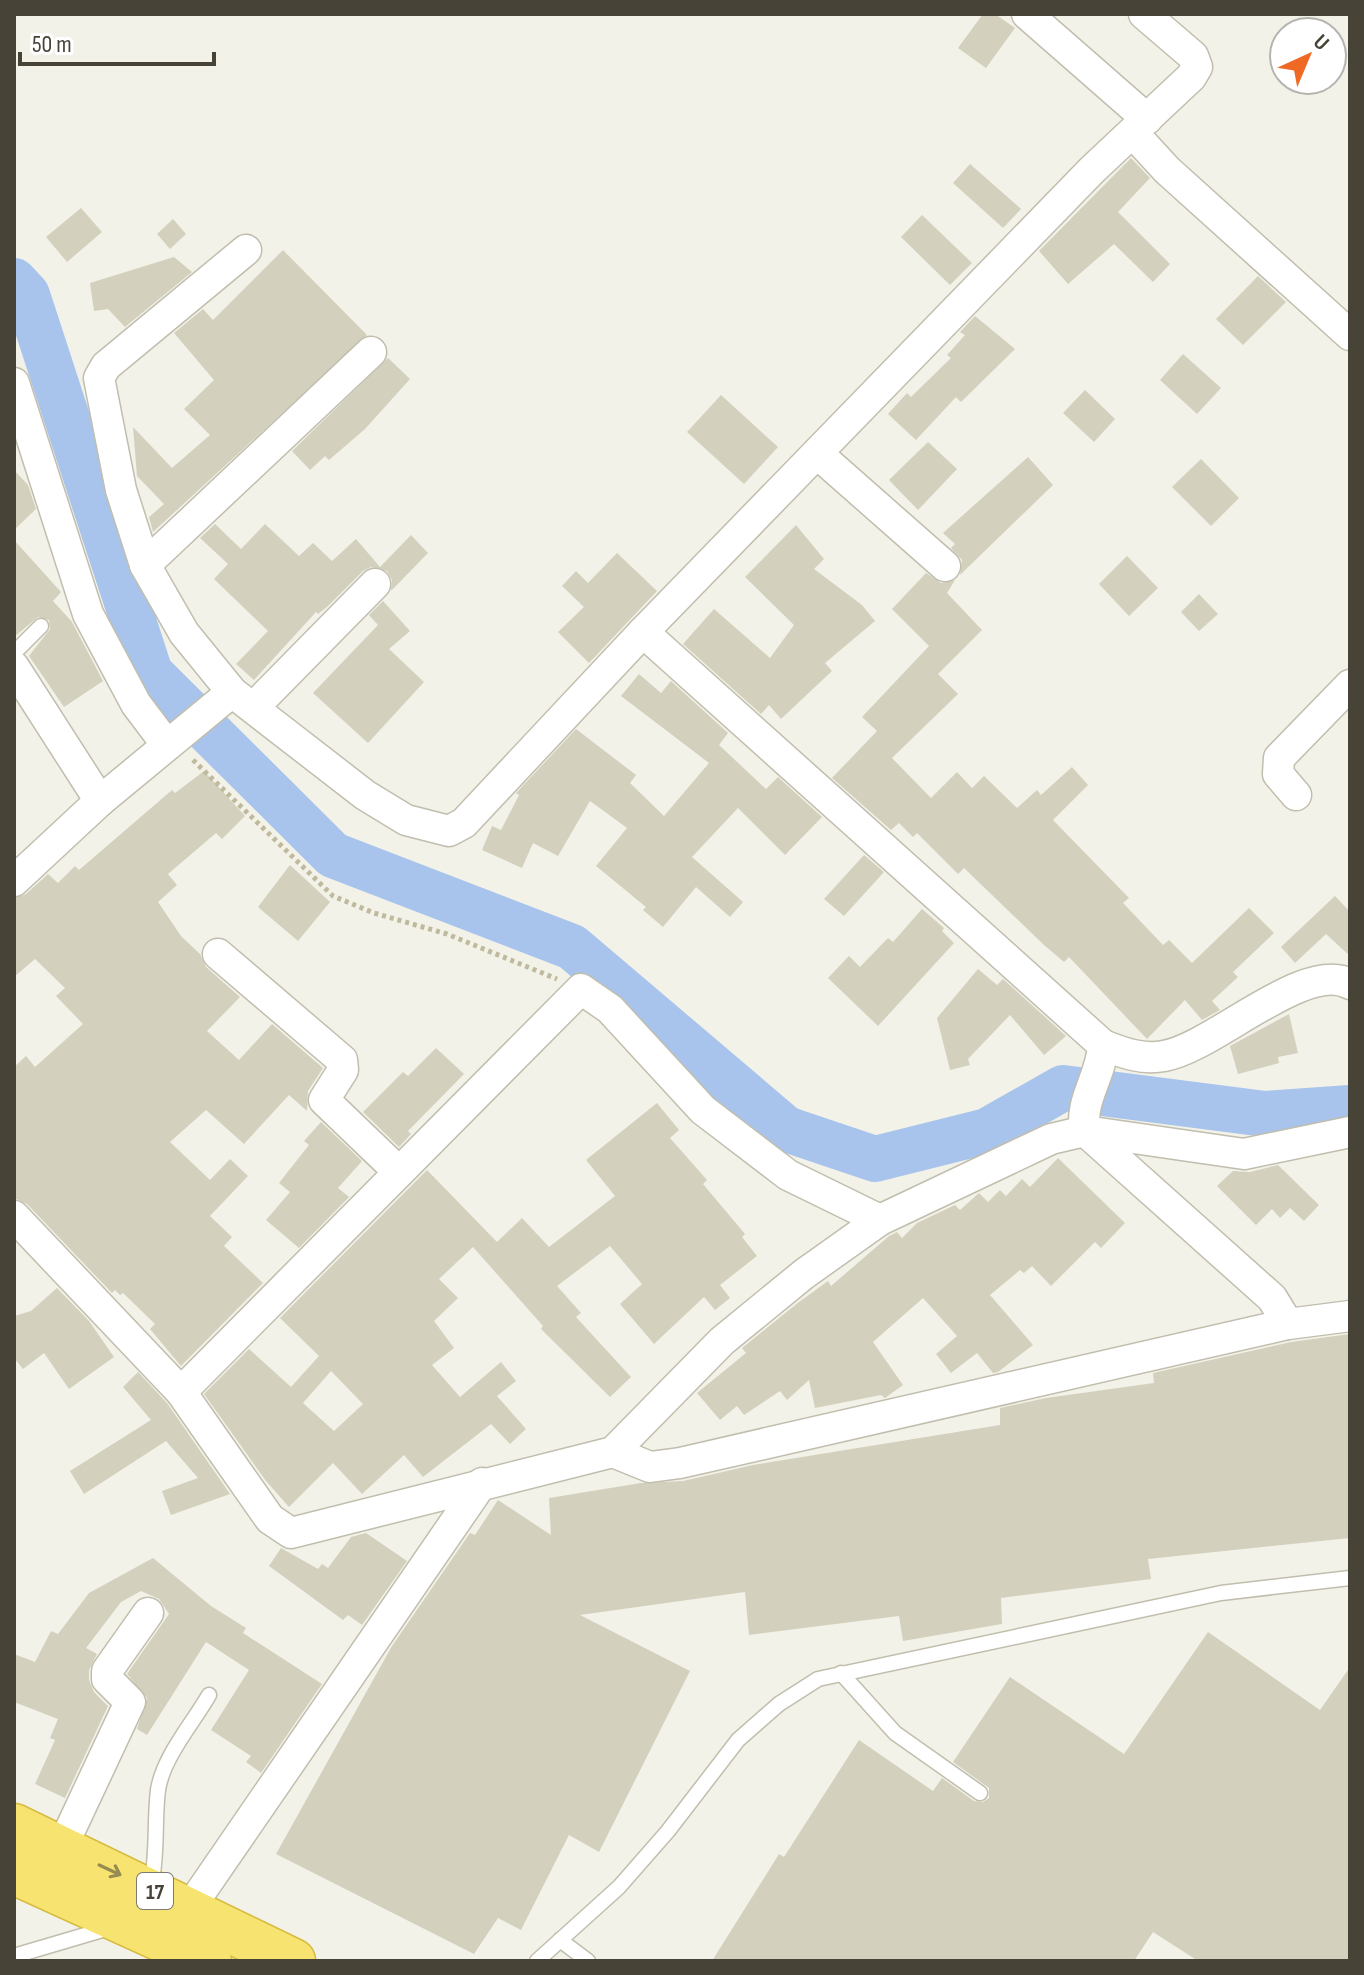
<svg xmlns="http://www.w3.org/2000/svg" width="1364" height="1975" viewBox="0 0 1364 1975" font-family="'Sofia Sans Condensed',sans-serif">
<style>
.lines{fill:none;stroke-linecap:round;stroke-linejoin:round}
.river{stroke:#a8c4ed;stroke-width:46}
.building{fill:#d4d0be;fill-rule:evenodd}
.lane-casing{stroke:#c1beae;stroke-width:17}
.street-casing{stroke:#c1beae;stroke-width:33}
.highway-casing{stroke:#d6bb40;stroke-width:47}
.path{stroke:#bfba9d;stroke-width:5;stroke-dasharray:4 4;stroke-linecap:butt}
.lane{stroke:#fff;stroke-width:14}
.street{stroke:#fff;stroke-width:30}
.highway{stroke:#f7e370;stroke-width:44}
.oneway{stroke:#968b51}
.labels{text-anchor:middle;stroke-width:6;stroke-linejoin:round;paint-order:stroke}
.shield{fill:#fff;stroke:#7e7b73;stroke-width:2}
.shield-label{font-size:22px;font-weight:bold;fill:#474337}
</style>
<rect width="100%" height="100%" fill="#f3f2e8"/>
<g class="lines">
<polyline class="river" points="14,281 27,295 150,673 333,855 572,947 786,1129 875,1159 987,1131 1063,1088 1265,1114 1350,1108"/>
</g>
<g class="building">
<polygon points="983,14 995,14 1015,28 986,68 958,48"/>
<polygon points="1131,158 1150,178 1118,212 1170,264 1153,282 1114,244 1068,284 1039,251"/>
<polygon points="970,164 1021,209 1003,228 953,183"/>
<polygon points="81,208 102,232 67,262 46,237"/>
<polygon points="922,215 972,263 950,285 901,237"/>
<polygon points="173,219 186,234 170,249 157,234"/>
<polygon points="283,250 367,335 153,532 149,517 164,504 137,476 133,427 172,468 210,435 184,409 214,380 174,333 203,309 213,320"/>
<polygon points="174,257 192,272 125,327 108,309 94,311 90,283"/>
<polygon points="1258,276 1286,302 1243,345 1216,319"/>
<polygon points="975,316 1015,349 961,402 956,397 916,440 888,414 907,393 911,397 951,358 947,355 965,335 960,332"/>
<polygon points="1183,354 1221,388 1197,414 1160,380"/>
<polygon points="388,358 410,379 365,429 329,460 325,456 310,470 292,451"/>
<polygon points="1085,390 1115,419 1094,442 1063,413"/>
<polygon points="721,395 778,447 744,484 687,432"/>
<polygon points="928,442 957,469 918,510 889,480"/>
<polygon points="1028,457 1053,485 960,575 962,560 951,548 955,544 943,533"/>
<polygon points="1201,459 1239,498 1211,526 1172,487"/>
<polygon points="14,470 28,485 36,509 14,530"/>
<polygon points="215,524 241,549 265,524 299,556 313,543 332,561 356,539 380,567 411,535 428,553 391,591 392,580 387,571 371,567 363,571 328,606 318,614 316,612 254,680 236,664 268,631 214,579 228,564 200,538"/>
<polygon points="796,525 824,559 814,569 862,605 875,621 825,663 832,671 781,719 769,705 761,714 683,644 714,609 770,658 794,625 745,577"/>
<polygon points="14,540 61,592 53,601 72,622 103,681 64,707 29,656 50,629 49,620 38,617 14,637"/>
<polygon points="617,553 657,591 589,663 558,632 584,607 562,586 576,571 588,583"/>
<polygon points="1127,556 1158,588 1129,616 1099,584"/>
<polygon points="926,573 941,583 955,580 947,593 982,630 938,674 958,694 892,758 931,798 957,772 972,788 984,776 1017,808 1037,790 1041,795 1072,767 1088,785 1053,820 1129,898 1123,903 1163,945 1169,940 1192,963 1249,908 1274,933 1233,972 1238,977 1212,1001 1220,1010 1202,1020 1185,1000 1147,1039 1069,957 1064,962 1044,945 964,868 958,874 917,833 913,837 899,823 891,830 832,778 877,731 862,717 929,646 892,609"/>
<polygon points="1199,594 1218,614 1199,631 1181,612"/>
<polygon points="383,601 410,631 389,649 424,682 368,743 313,693 378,625 369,615"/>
<polygon points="639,674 661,693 671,681 728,733 719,745 766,789 778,777 822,817 785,855 738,808 692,857 743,902 730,917 696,887 663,927 643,910 646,907 596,866 627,828 590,801 558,856 533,843 522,868 482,850 492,826 501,830 519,795 516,793 576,729 636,775 630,783 664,816 709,763 621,696"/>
<polygon points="204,771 245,816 222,839 216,833 168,874 177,885 158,902 181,936 200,954 206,967 240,997 207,1031 239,1060 272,1024 323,1068 308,1091 307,1111 289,1095 244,1144 206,1110 170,1142 210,1180 230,1159 248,1176 210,1216 232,1237 224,1246 263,1283 181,1366 150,1329 155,1324 123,1293 120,1295 115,1290 112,1293 27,1204 14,1198 14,1067 26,1056 35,1067 83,1024 56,996 65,988 35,959 14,977 14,898 26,894 48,874 58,883 75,866 79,870 172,790 175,793"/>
<polygon points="864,855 884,872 844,916 824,899"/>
<polygon points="290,865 330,902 298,941 258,907"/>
<polygon points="1335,896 1350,912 1350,956 1326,934 1295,963 1281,947"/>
<polygon points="922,909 944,928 942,931 954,943 878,1026 828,978 849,956 860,967 888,938 893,942"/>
<polygon points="978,969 997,985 1003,979 1066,1036 1044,1055 1010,1015 968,1059 970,1065 950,1070 937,1018"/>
<polygon points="1289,1014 1298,1053 1278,1057 1279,1063 1238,1074 1230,1046"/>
<polygon points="436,1048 464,1074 408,1131 411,1134 399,1147 363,1112 403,1072 408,1076"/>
<path d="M657,1103L679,1130L670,1138L707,1180L703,1184L745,1234L742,1237L757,1256L720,1285L730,1298L715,1310L704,1297L654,1344L620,1304L642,1284L610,1246L557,1286L581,1313L576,1317L631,1377L610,1397L541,1329L543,1326L473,1247L439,1279L458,1298L434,1321L454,1348L432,1365L460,1397L501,1362L516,1381L497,1396L526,1429L510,1444L491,1424L423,1477L404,1455L362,1494L333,1463L289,1507L266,1481L204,1394L249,1349L291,1387L319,1356L280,1318L427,1170L497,1242L522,1218L549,1247L615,1196L586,1160ZM331,1371L363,1404L334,1431L303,1403Z"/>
<polygon points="321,1122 362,1161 338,1188 349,1197 299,1248 266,1220 290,1192 279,1183 309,1145 304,1141"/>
<polygon points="1058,1158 1125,1223 1101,1248 1095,1242 1051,1286 1032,1266 1024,1273 1020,1270 990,1295 1033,1345 998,1372 993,1373 977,1353 951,1373 936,1354 957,1336 923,1298 873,1342 903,1385 885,1398 881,1395 815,1408 809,1380 787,1400 780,1391 744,1415 737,1406 720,1420 697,1393 746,1353 742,1348 799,1302 828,1281 831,1286 889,1236 897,1232 902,1238 917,1223 955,1205 960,1210 979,1193 988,1202 1000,1190 1006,1196 1022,1179 1030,1187"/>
<polygon points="1278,1165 1319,1205 1304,1221 1290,1208 1280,1218 1272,1209 1256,1225 1217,1186 1233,1171 1250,1172"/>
<polygon points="57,1288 89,1321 114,1357 69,1389 44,1353 23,1369 14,1358 14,1316 31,1311"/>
<polygon points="1350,1334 1350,1538 1148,1559 1151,1579 1001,1598 1002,1624 903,1641 899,1616 749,1635 745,1592 580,1615 690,1671 599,1852 569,1835 521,1930 498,1918 474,1954 276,1854 392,1646 470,1533 475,1535 498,1500 551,1535 549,1498 641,1483 683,1481 753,1465 1000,1425 1000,1408 1046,1398 1154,1383 1153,1373 1291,1342"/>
<polygon points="138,1372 167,1403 230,1494 171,1515 162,1491 198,1478 166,1441 84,1494 70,1471 151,1420 123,1387"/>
<polygon points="366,1533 407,1561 362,1625 348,1615 343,1620 269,1566 281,1548 318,1569 322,1564 328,1568 351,1537"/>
<polygon points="153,1558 211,1606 246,1628 243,1633 322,1684 261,1773 246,1762 251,1756 211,1730 249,1670 206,1642 147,1735 137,1729 147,1698 127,1674 169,1614 159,1599 141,1591 121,1602 86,1648 97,1654 89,1670 89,1680 94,1692 108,1706 65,1798 35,1784 55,1740 50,1738 58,1719 14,1702 14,1654 35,1662 51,1631 58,1634 89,1593"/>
<polygon points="1208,1632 1320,1710 1350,1667 1350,1961 1198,1961 1153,1932 1134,1961 712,1961 779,1854 784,1857 859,1740 933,1791 942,1778 974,1801 983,1802 989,1798 989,1788 953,1762 1010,1677 1124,1754"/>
</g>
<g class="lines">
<defs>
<g id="lane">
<polyline points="14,653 41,626"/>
<polyline points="841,1673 895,1733 980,1793"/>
<path d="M151,1885C158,1853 154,1822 158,1790C163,1757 193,1723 209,1695"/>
<polyline points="560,1940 588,1961"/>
<polyline points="14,1956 109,1928"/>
<polyline points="537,1961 619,1887 668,1831 738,1740 779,1704 818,1679 1221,1593 1350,1578"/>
</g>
<g id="street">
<polyline points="1027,14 1147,119"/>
<polyline points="1133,133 1167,170 1350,335"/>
<polyline points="246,250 106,366 99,378 121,490 145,565 184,633 232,692 365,795 406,820 449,831 464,823 643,632 1092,170 1191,77 1197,67 1193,56 1144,14"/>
<polyline points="14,383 88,614 136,704 167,745"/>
<polyline points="819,455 945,566"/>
<polyline points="145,565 371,352"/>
<path d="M643,632L1103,1045C1123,1053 1142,1060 1164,1056C1213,1048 1305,959 1350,984"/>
<polyline points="14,667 100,801"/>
<polyline points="254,707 375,584"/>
<polyline points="1296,795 1278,774 1279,758 1350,685"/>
<polyline points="14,881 100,801 232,692"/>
<polyline points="218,954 342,1060 343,1070 324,1100 399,1172"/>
<polyline points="14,1216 181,1392 270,1519 291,1533 613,1452 722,1341 804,1274 880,1220 1051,1139 1085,1131 1244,1154 1350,1132"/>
<polyline points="1288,1324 1350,1316"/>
<polyline points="181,1392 581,989 610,1009 703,1110 788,1175 880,1220"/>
<path d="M613,1452L650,1467L680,1463L1288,1324L1272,1298L1085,1131C1079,1101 1102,1075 1103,1045"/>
<polyline points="62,1847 130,1702 107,1679 107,1671 148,1613"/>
<polyline points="189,1909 482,1483"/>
</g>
<g id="highway">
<polyline points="14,1826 293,1961"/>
<polyline points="14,1872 209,1961"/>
</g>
</defs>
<use href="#lane" class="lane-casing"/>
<use href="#street" class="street-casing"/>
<use href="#highway" class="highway-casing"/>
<polyline class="path" points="193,760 333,896 374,913 447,934 557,979"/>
<use href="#lane" class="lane"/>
<use href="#street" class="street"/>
<use href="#highway" class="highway"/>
</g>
<defs><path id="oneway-shaft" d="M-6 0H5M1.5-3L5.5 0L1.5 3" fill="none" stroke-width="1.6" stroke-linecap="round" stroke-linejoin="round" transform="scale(2)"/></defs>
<use class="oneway" href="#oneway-shaft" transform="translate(110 1870) rotate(25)"/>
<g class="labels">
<rect class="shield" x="137" y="1873" width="36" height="36" rx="6"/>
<g class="shield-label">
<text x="155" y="1899">17</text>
</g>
</g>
<rect width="1364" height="1975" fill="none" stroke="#474337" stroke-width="32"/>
<g transform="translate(1308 56) rotate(44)"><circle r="38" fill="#ffffff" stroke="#b5b4af" stroke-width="2"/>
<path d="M0-6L14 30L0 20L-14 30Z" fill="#ef6924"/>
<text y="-12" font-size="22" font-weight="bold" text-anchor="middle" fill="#474337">U</text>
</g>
<path d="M20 52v12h194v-12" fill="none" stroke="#474337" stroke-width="4"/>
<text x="32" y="52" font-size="24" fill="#474337" stroke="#ffffff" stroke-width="6" paint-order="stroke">50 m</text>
</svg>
